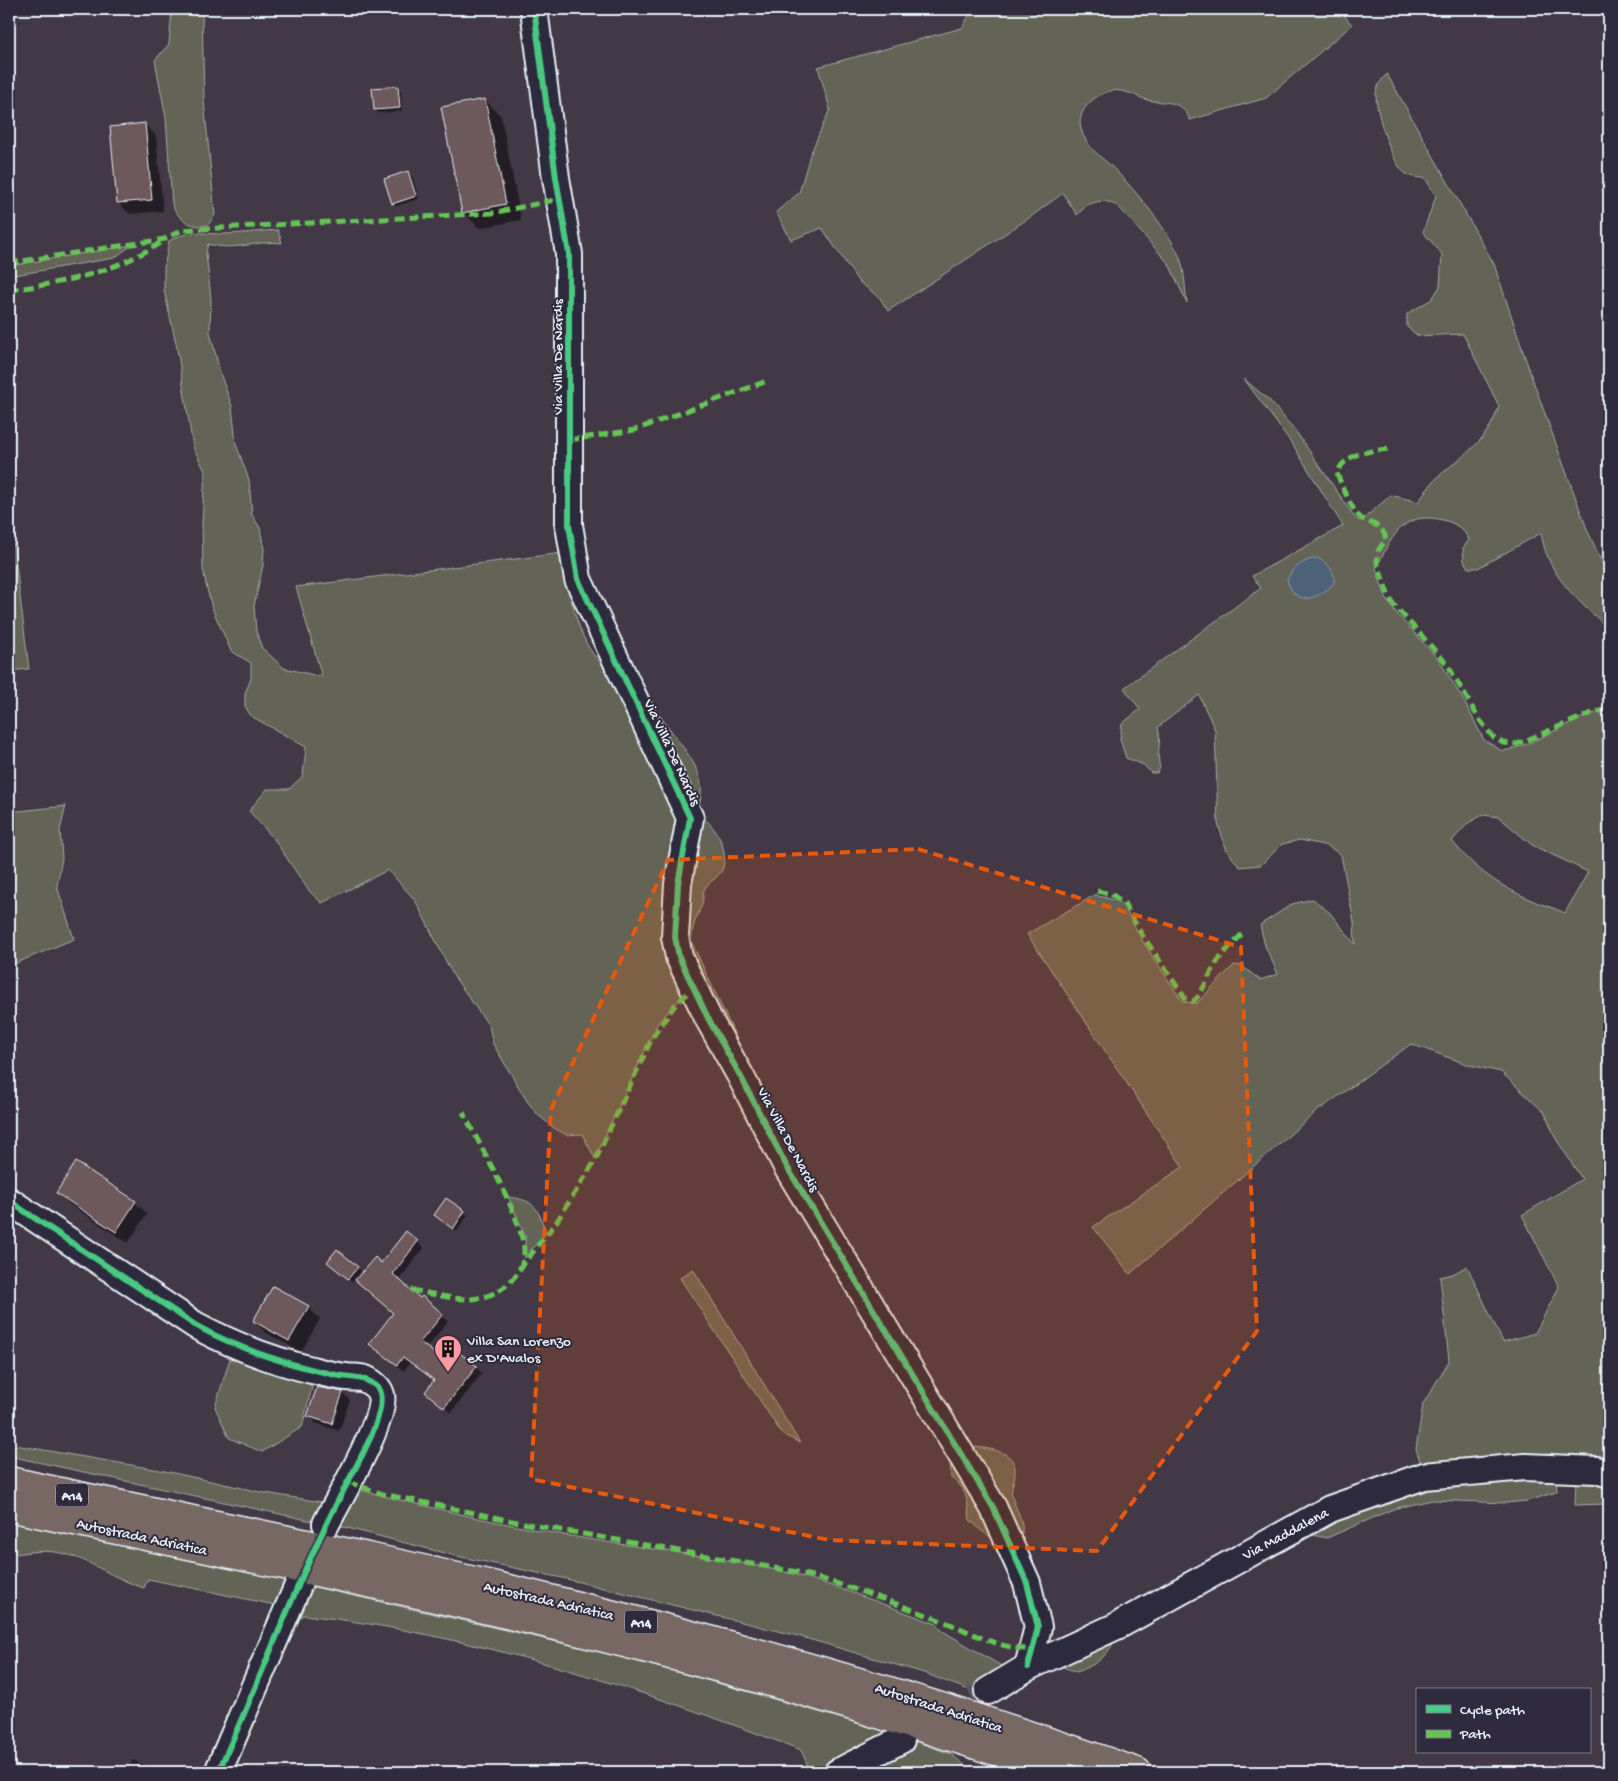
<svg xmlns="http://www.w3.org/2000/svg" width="1618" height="1781" viewBox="0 0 1618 1781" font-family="'Gochi Hand',sans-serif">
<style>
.green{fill:#636456;stroke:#a6aaa7;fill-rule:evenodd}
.water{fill:#4d6278;stroke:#8b9bab}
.shadow{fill:#0007}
.building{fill:#6d585b;stroke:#e8f1f8}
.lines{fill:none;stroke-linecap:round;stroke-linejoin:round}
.minor-tunnel{stroke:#5b5461;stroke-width:26;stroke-dasharray:26 13;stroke-linecap:butt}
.minor-casing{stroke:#e8f1f8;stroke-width:30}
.highway-casing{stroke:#e8f1f8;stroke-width:31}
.minor{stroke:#2f2a3d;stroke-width:26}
.highway{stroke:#776864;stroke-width:28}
.quiet{stroke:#66c356;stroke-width:5;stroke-dasharray:10 5;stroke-linecap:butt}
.cycleway-casing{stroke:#2f2a3d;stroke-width:9}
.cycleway{stroke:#46c982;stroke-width:6}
.marked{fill:#e8590c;fill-opacity:0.2;stroke:#e8590c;stroke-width:4;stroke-dasharray:10 6;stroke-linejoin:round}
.labels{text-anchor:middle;stroke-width:4;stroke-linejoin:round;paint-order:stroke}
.shield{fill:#2f2a3d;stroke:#b0b5c0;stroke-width:1}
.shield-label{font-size:14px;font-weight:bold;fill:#e8f1f8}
.street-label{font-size:15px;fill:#e8f1f8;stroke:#2f2a3d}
.poi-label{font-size:15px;fill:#e8f1f8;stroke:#2f2a3d;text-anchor:start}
</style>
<rect width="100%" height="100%" fill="#423846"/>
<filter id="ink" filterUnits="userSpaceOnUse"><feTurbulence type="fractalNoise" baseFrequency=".02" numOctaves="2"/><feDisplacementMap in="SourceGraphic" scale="10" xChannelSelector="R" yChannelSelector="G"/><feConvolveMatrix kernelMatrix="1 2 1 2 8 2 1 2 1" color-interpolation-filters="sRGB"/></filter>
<g filter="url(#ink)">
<g class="green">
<path d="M172,9H202L204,100L215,215L208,225C192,229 177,219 172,204L166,118L155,60L169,44Z"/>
<path d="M973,9H1339L1352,25L1266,98L1190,120C1179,94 1159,107 1139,97C1131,93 1119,89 1110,91C1093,96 1076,111 1081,129C1086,148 1102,157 1114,169C1134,189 1173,235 1181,261C1185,274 1185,289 1187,303L1169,264L1118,206L1105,201L1096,202L1087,205L1077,215L1063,193L1029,218L888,311L880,298L858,281L822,228L791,240L776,212L799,193L810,155L830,109L818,67L962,28Z"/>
<path d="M1387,74L1494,264L1532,378L1587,529L1609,579V633C1603,622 1595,616 1586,608C1562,584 1547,567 1541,533L1478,568H1468L1464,561L1463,548L1469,540C1463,528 1455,523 1443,520C1402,510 1391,538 1376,569L1387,600L1397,614L1439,660L1464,701L1484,740L1502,751C1537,746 1570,716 1609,710V1465L1421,1464L1416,1449L1423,1404L1449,1361L1440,1277L1453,1274L1467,1266L1503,1342L1535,1333L1559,1287L1522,1215L1582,1179L1556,1139L1545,1113L1501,1072L1469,1065L1411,1044L1316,1112L1130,1274L1093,1227L1183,1167L1027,934L1095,895L1117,901L1125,908L1142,940L1182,1001L1196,1004L1234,965L1242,966L1260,980L1278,974L1265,946L1260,925L1292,904L1313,899L1330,913L1355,944L1354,922L1341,855L1328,846L1300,840L1282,844L1261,865L1240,867L1227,851L1218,824L1215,730L1199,695L1158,727C1162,741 1156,754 1160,768L1157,773H1151L1144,765L1126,758L1120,739L1122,724L1140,709L1124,688L1261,588L1252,576L1343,526L1293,445L1244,379L1270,401L1297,433L1356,519L1361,521L1391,495L1418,502C1424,495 1430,484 1437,478C1465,452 1486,445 1499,406L1463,334L1418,336L1407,327V314L1432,299L1440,286L1442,254L1423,232L1436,196L1425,178C1418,178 1412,177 1406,174C1392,165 1375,110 1376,94C1377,85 1382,79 1387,74ZM1483,815L1499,817L1532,845L1588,872L1565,913C1553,907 1541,905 1529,899C1496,884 1475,869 1452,841L1468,823Z"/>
<path d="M278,230L282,243C255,240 236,252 208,244L206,252L211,299L210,332L221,376L232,406L236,444L249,480L252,515L260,528L264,549L263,565L254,606L256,631L262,648L284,668L322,677L296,587L563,553C568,584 575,634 597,659C602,664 609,669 615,673L680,816L690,989L658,1023L595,1158L582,1134L567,1135L554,1128L538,1115L527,1101L493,1044L489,1026L453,975L415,900L388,870L322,903L309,891L274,839L249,811L267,789H289L303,776L306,747L251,716L245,706V693L251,679V663L231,651L212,608L207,589L203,569L202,523L205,471L193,447L177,348L164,290V268L169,241C191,229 200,234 223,234C241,234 260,231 278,230Z"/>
<polygon points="132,245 114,258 9,276 9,266"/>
<polygon points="9,509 29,669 9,671"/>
<path d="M647,699C657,711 666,724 675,736C690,757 706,775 700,802L690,803Z"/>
<polygon points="66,806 60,830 62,858 57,886 74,939 9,966 9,812"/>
<path d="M698,814C714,823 731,850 722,870C718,878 708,882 704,890C702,895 704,900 702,905C695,921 693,924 691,941L749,1065L743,1069L681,936Z"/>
<path d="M508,1197C535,1200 537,1207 546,1232L525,1258V1236Z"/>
<polygon points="693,1269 800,1443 782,1434 680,1278"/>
<polygon points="233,1349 315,1375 302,1427 262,1452 229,1438 215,1407"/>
<polygon points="9,1444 160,1470 265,1493 328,1503 317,1522 9,1456"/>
<path d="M962,1446C979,1448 1018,1447 1015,1473C1015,1480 1010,1489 1012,1496C1015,1509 1024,1519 1022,1533C994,1543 991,1540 970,1520C967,1504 968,1487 951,1478L950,1453Z"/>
<polygon points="1556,1474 1557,1492 1527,1501 1506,1503 1432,1500 1393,1509 1327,1538 1312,1535 1307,1528 1424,1479"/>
<polygon points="1576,1474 1609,1478 1609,1504 1575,1505"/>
<path d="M349,1487C425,1507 504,1525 582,1538C645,1549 709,1555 772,1569C828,1581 883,1605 937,1624L941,1630L1003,1667L978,1688L969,1690L924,1673L798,1636L567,1579L452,1555L328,1523Z"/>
<path d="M9,1519L291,1580L280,1606L148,1579L144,1588C94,1572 75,1542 17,1554L9,1543Z"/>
<path d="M305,1585L637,1660L902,1736L820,1772H805L807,1764L801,1750C641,1689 475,1634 304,1615L288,1627Z"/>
<path d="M1115,1640C1106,1658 1095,1665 1077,1672L1054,1664Z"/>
<polygon points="914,1741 951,1754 967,1767 984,1772 858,1772"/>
</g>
<path class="water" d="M1317,558C1327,563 1336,571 1334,583C1317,601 1294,607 1287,579C1293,568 1303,560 1317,558Z"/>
<g class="shadow">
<polygon points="397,87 401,91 402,111 378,113 375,109"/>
<polygon points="485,100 501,116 521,220 479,228 463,212"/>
<polygon points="144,124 156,136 163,211 130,214 118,203"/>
<polygon points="408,172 412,176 419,199 396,206 393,203"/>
<polygon points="77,1164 135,1202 147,1214 128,1243 69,1204 58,1193"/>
<polygon points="464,1212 468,1215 457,1231 435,1215"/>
<polygon points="417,1242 424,1248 399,1280 448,1321 426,1349 447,1365 476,1367 482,1373 451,1413 426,1392 435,1381 410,1362 404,1371 377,1350 395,1313 381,1265"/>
<polygon points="337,1251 361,1271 352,1282 332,1265"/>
<polygon points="308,1307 320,1319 301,1352 266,1333 254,1321"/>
<polygon points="342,1393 350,1400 339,1431 316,1423 309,1415"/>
<polygon points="132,1760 160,1771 162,1772 128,1772"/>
</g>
<g class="building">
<polygon points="398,86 400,108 374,110 372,88"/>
<polygon points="485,99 506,204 462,213 441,107"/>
<polygon points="145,123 152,200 117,203 110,127"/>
<polygon points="408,171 416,196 392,204 384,179"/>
<polygon points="76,1162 136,1201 116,1232 56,1193"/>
<polygon points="446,1198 465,1211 453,1229 434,1215"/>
<polygon points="406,1231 418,1241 393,1274 420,1298 422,1296 443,1314 420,1342 447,1363 457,1351 477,1366 444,1408 425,1392 434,1380 403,1357 397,1365 369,1344 393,1313 355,1280 375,1257 381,1263"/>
<polygon points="337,1249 358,1267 348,1279 327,1262"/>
<polygon points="273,1286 309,1306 289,1341 253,1321"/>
<polygon points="317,1387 343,1392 332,1424 307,1416"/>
</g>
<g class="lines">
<polyline class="minor-tunnel" points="939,1719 988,1691"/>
<defs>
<g id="minor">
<polyline points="534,9 556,178 569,254 569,525 578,579 690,818 678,884 675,937 679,957 708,1018 741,1077 787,1167 993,1507 1027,1583 1038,1627 1028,1667"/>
<path d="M9,1201L195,1325C232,1345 271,1360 312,1370C323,1373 335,1376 346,1377C352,1378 359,1377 365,1379C371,1382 379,1387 381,1395C387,1418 338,1500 326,1524"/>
<polyline points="988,1691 1028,1667 1119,1625 1330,1509 1424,1476 1525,1467 1597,1470 1609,1474"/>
<polyline points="218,1772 299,1583"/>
<polyline points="838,1772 901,1740"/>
</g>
<g id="highway">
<path d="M9,1481C192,1521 377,1556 558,1601C754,1649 947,1705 1137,1772"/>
<path d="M9,1507C232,1555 457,1598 678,1657C807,1690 933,1730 1058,1772"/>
</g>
</defs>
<use href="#minor" class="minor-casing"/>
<use href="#highway" class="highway-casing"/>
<use href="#minor" class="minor"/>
<use href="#highway" class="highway"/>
<g class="quiet">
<polyline points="9,263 165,239 182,230 492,213 560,199"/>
<path d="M9,290C64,283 118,272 164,240"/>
<polyline points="569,440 635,430 767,381"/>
<path d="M1388,449C1369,451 1345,453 1337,473C1340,482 1353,513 1361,518C1373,526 1382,523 1386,539L1378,551L1377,562L1389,597L1394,605L1447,664L1479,719L1493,737L1503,743L1517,744L1592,713L1609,709"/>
<path d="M1097,891L1111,894L1124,903L1139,930L1185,998L1194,1001C1204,991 1210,971 1220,958C1227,949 1236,941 1244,932"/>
<polyline points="519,1270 557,1221 595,1161 652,1038 675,1005 693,988"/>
<path d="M411,1290C432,1293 457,1302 479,1298C500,1295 524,1275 524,1252C524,1220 479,1144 463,1112"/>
<path d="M348,1482L383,1494L527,1524L797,1572C846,1585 895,1603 942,1621C973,1632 999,1650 1032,1649"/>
</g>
<defs>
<g id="cycleway">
<polyline points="534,9 556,178 569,254 569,525 578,579 690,818 678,884 675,937 679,957 708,1018 741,1077 787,1167 993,1507 1027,1583 1038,1627 1028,1667"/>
<path d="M9,1201L195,1325C240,1350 286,1364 336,1375C350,1378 365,1376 376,1386C395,1404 352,1473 342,1493C295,1583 261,1680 218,1772"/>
</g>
</defs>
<use href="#cycleway" class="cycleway-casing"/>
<use href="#cycleway" class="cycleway"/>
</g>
</g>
<path class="marked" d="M918,849L1241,947L1257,1331L1097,1551L829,1540L531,1479L551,1109L668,860Z"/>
<defs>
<symbol id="building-pin" viewBox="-11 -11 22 30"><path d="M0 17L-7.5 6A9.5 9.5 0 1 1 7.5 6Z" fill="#ff9aa2" stroke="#2f2a3d"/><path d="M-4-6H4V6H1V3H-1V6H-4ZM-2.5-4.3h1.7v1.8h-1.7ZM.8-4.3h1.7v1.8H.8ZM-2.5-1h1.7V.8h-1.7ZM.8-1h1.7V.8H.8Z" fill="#111"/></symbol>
</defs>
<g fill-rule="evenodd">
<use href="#building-pin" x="432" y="1333" width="32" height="43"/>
</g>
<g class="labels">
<g class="shield">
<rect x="56" y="1483.5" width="32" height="23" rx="4"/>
<rect x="625" y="1610.5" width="32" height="23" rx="4"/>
</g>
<g class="shield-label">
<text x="72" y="1500">A14</text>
<text x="641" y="1627">A14</text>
</g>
<g class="street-label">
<text transform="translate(557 357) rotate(-90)" y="5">Via Villa De Nardis</text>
<text transform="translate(673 752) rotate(65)" y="5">Via Villa De Nardis</text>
<text transform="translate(789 1139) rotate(62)" y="5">Via Villa De Nardis</text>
<text transform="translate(1285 1533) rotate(-28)" y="5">Via Maddalena</text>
<text transform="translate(142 1536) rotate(12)" y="5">Autostrada Adriatica</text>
<text transform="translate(549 1600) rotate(13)" y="5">Autostrada Adriatica</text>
<text transform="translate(939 1707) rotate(18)" y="5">Autostrada Adriatica</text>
</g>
<g class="poi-label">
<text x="467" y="1345">Villa San Lorenzo<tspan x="467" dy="17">ex D'Avalos</tspan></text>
</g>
</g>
<rect width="1618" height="1781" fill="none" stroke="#2f2a3d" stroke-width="30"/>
<rect x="15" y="15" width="1588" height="1751" fill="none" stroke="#e8f1f8" stroke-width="2" filter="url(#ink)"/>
<rect x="1416" y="1688" width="175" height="65" fill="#2f2a3d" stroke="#797a88"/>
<rect x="1426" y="1705" width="25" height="8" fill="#46c982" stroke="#797a88"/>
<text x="1460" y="1714" font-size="15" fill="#e8f1f8">Cycle path</text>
<rect x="1426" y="1730" width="25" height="8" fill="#66c356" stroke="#797a88"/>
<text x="1460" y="1738" font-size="15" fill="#e8f1f8">Path</text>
</svg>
